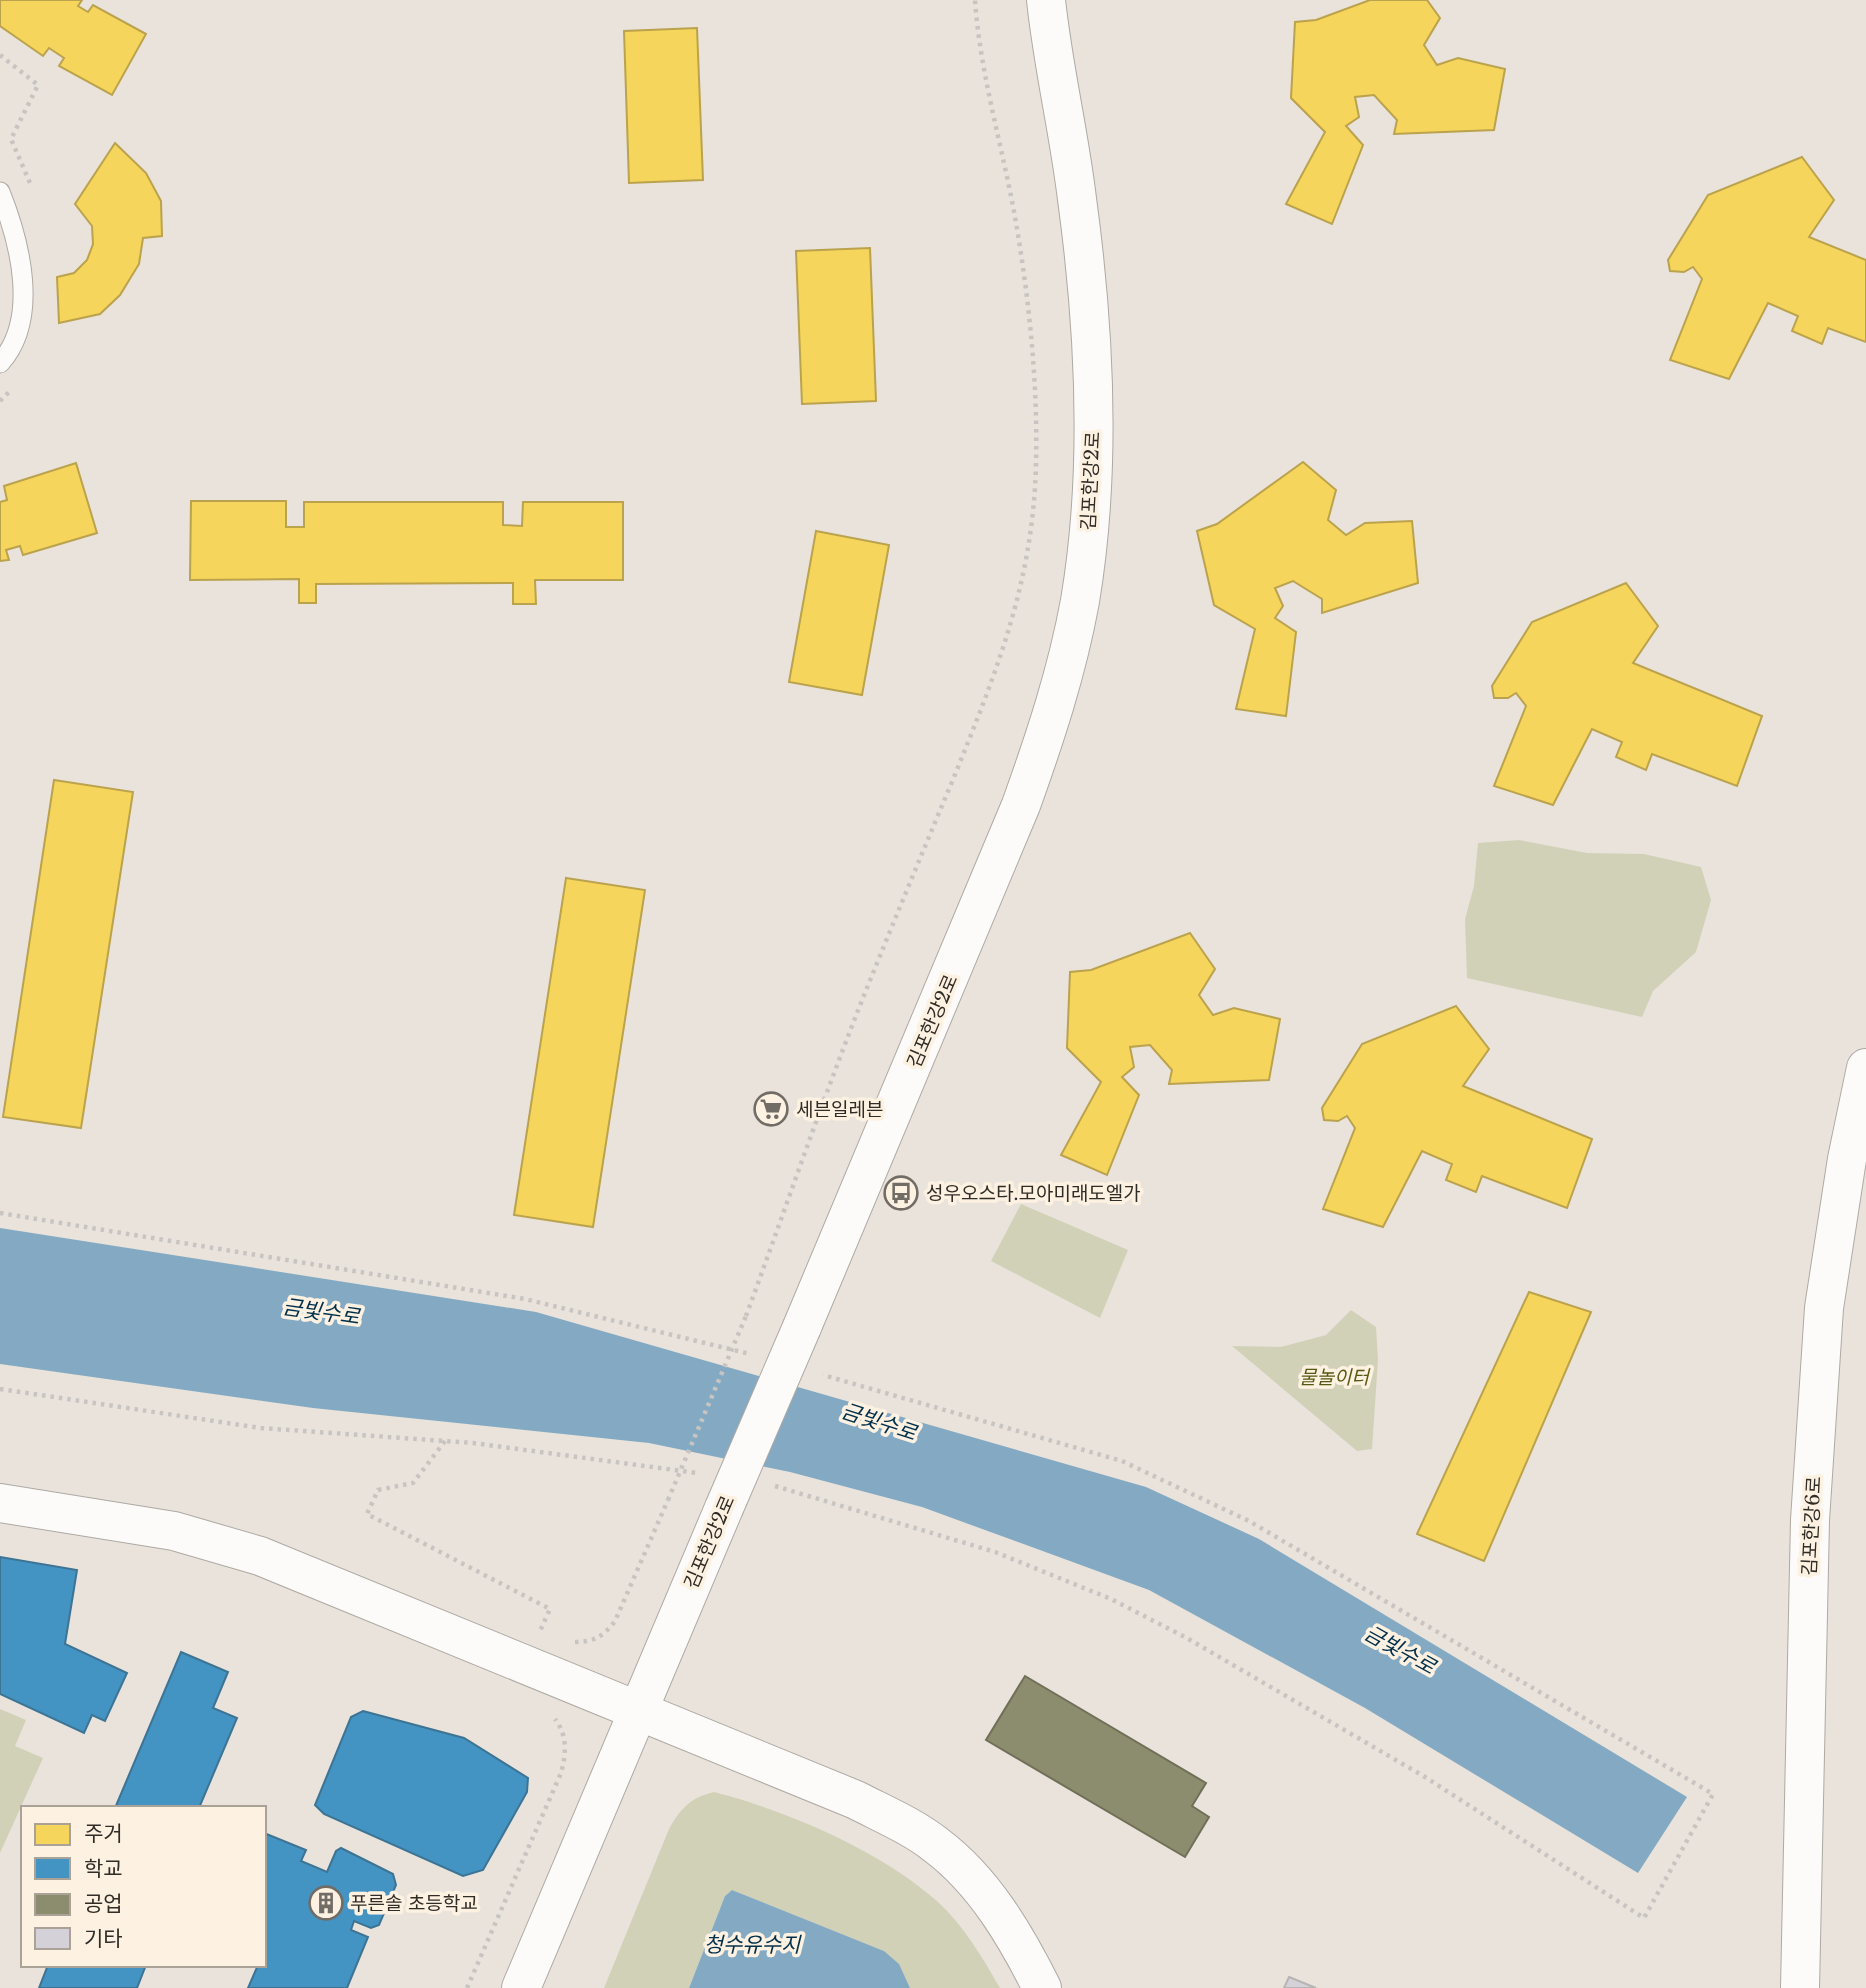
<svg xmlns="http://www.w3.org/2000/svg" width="1866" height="1988" viewBox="0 0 1866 1988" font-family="'Libre Baskerville','Noto Sans KR',serif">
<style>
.green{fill:#d1d1b8}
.water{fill:#84aac3}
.homes{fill:#f6d55c;stroke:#bba24c;stroke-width:2}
.schools{fill:#4393c3;stroke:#3d7494;stroke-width:2}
.industry{fill:#8c8c6e;stroke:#706f58;stroke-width:2}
.building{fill:#d4d1d9;stroke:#b7b4b4;stroke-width:2}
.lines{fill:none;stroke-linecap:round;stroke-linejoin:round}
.service-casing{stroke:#aea9a3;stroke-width:21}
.minor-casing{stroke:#aea9a3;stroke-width:40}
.tertiary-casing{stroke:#aea9a3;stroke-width:40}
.path{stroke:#c7c4c1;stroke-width:4.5;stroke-dasharray:3.5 5;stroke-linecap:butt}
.service{stroke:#fcfbfa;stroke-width:19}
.minor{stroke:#fcfbfa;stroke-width:38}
.tertiary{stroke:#fcfbfa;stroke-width:38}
.tertiary-bridge-casing{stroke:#aea9a3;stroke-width:40;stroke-linecap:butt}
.path-bridge{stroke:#c7c4c1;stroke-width:4.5;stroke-dasharray:3.5 5;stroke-linecap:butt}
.tertiary-bridge{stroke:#fcfbfa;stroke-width:38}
.labels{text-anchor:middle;stroke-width:7;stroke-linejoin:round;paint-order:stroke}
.street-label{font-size:19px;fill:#302c26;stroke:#fdf1e2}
.poi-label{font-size:19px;fill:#302c26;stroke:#fdf1e2;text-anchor:start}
.park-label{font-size:19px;font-style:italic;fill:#555a12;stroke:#fdf1e2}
.water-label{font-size:21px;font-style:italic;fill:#002f4a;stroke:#fdf1e2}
</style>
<rect width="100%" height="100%" fill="#e9e3db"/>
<g class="green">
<polygon points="1519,840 1587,853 1644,854 1701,867 1711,900 1696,952 1653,991 1642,1017 1467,978 1465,919 1474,886 1478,843"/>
<polygon points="1021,1204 1128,1250 1100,1318 991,1261"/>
<polygon points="1351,1310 1376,1327 1378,1360 1372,1449 1357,1451 1232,1346 1281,1347 1326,1335"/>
<polygon points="0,1709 26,1720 15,1746 43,1758 0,1853"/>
<path d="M714,1792C788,1811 881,1851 938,1902C964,1926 982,1957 1000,1988H910L884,1951L732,1890L725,1896L689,1988H604L669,1829C681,1808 690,1798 714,1792Z"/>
</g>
<g class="water">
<polygon points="0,1228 536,1312 1146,1487 1259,1539 1687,1797 1638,1873 1365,1708 1149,1590 922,1507 790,1472 649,1443 313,1408 0,1364"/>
<polygon points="732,1890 884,1951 899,1964 910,1988 689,1988 725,1896"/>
</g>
<g class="homes">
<polygon points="0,0 82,0 78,6 88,12 93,5 146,34 112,95 59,66 64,58 49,48 43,56 0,26"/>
<polygon points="1370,0 1427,0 1440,18 1424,45 1437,65 1458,58 1505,69 1494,130 1394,134 1397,120 1374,95 1355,97 1359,117 1346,126 1363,145 1332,224 1286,204 1325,132 1291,98 1295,22 1316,20"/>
<polygon points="697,28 703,180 629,183 624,31"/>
<polygon points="115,143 146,173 161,201 162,236 143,238 139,264 120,295 100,314 59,323 57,277 74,273 87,260 93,244 92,226 75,204"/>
<polygon points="1802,157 1834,200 1809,237 1866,260 1866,342 1828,328 1822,344 1792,331 1798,316 1768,303 1729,379 1670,360 1702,279 1693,267 1684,272 1670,271 1668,260 1708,195"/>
<polygon points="870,248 876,401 802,404 796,251"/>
<polygon points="1303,462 1336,490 1328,520 1346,535 1365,523 1412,521 1418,583 1322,613 1322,599 1293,581 1275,588 1283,606 1275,618 1296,632 1286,716 1236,709 1255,629 1214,605 1197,531 1217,524"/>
<polygon points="76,463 97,533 23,555 20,546 6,550 9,560 0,561 0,502 7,500 4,486"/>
<polygon points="191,501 286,501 286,527 304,527 304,502 503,502 503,525 522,526 523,502 623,502 623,580 535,580 536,604 513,604 513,583 316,584 316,603 299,603 299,579 190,580"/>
<polygon points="816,531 889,545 862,695 789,682"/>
<polygon points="1626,583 1658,626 1633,663 1762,716 1737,786 1652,754 1646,770 1616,757 1622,742 1592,729 1553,805 1494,786 1526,706 1516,693 1508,698 1494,698 1492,686 1532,622"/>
<polygon points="54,780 133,792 81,1128 3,1117"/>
<polygon points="566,878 645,890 593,1227 514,1215"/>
<polygon points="1190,933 1215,969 1199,995 1213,1015 1234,1008 1280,1019 1269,1080 1169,1084 1172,1070 1150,1045 1130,1047 1134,1067 1122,1077 1139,1095 1107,1175 1061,1155 1101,1082 1067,1048 1070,972 1091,970"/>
<polygon points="1456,1006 1489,1049 1463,1086 1592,1139 1567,1208 1482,1176 1476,1192 1446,1180 1452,1164 1422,1151 1383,1227 1323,1209 1355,1128 1347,1116 1338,1121 1324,1120 1322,1108 1362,1044"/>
<polygon points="1529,1292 1591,1312 1484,1561 1417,1534"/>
</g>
<g class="schools">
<polygon points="0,1557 77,1570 65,1644 127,1673 105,1721 92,1715 84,1733 0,1694"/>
<polygon points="181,1652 228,1672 213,1708 237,1718 199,1808 115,1808"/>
<polygon points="363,1711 464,1738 528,1778 527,1792 483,1870 463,1876 324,1814 315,1805 351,1717"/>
<polygon points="264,1833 306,1850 301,1861 327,1872 336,1851 341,1848 393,1874 396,1885 379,1925 371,1928 354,1921 351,1930 368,1937 347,1988 248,1988 258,1965 264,1965"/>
<polygon points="48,1965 146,1965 137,1988 39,1988"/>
</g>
<polygon class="industry" points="1025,1676 1206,1783 1192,1806 1209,1817 1185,1857 986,1740"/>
<polygon class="building" points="1289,1977 1316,1988 1284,1988"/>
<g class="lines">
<defs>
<path id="service" d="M0,192C20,242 40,319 0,363"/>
<path id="minor" d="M0,1503L174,1531L260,1556L856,1800C883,1814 912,1826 936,1845C984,1881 1016,1936 1042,1988"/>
<g id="tertiary">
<path d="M802,1327L1021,805C1045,738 1067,672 1080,601C1102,470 1095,331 1077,199C1069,132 1053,67 1046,0"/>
<polyline points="521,1988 724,1508"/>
<polyline points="1800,1988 1810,1520 1824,1308 1847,1159 1866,1068"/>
</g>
</defs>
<use href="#service" class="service-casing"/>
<use href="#minor" class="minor-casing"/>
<use href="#tertiary" class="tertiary-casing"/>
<g class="path">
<polyline points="0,55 38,85 11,139 30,183"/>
<polyline points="0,401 9,392"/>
<polyline points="0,1213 525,1299 750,1354"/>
<path d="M746,1316C788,1202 827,1086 873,973C899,909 925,846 952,782C996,673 1033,584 1036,464C1038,383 1029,297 1015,217C1002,145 980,73 975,0"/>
<polyline points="0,1389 261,1428 473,1443 697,1473"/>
<polyline points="445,1441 413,1483 378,1490 367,1514 550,1609 540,1631"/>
<polyline points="775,1486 995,1552 1111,1599 1185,1637 1425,1777 1644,1918 1713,1794 1249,1521 1122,1461 823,1375"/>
<path d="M575,1642C594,1642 604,1636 615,1621L668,1500"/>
<path d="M467,1988L561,1773C566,1754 568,1736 555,1719"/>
</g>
<use href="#service" class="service"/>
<use href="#minor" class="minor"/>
<use href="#tertiary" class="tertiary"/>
<defs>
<polyline id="tertiary-bridge" points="724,1508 802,1327"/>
</defs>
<use href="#tertiary-bridge" class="tertiary-bridge-casing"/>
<polyline class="path-bridge" points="668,1500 746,1316"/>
<use href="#tertiary-bridge" class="tertiary-bridge"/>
</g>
<defs>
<symbol id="supermarket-ring" viewBox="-11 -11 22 22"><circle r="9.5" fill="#fdf1e2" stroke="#716c65" stroke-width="1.5"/><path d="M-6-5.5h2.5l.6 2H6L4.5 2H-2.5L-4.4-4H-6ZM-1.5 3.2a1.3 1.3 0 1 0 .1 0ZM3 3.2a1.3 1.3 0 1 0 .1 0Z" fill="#716c65"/></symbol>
<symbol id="bus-ring" viewBox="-11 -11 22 22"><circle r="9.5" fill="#fdf1e2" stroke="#716c65" stroke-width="1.5"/><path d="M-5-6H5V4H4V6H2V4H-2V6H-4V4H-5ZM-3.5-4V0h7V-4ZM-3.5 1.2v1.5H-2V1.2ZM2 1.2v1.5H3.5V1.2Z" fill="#716c65"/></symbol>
<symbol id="building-ring" viewBox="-11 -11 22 22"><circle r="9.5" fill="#fdf1e2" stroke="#716c65" stroke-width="1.5"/><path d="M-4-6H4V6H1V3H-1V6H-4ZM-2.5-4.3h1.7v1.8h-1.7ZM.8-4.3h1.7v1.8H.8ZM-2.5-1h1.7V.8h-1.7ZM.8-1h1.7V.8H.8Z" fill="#716c65"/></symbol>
</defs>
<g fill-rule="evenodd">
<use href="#supermarket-ring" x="752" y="1090" width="38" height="38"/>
<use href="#bus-ring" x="882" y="1174" width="38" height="38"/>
<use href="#building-ring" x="307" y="1884" width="38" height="38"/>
</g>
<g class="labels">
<g class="street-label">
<text transform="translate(1090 481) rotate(-87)" y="7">김포한강2로</text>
<text transform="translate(932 1021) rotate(-67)" y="7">김포한강2로</text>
<text transform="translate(1811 1526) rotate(-87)" y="7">김포한강6로</text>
<text transform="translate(709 1542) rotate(-67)" y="7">김포한강2로</text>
</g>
<g class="poi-label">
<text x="796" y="1116">세븐일레븐</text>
<text x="926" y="1200">성우오스타.모아미래도엘가</text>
<text x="350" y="1910">푸른솔 초등학교</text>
</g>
<g class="park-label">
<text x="1334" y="1384">물놀이터</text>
</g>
<g class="water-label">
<text transform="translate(321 1312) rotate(8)" y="7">금빛수로</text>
<text transform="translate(879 1422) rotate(18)" y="7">금빛수로</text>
<text transform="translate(1400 1650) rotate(29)" y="7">금빛수로</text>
<text x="752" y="1952">청수유수지</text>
</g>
</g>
<rect x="21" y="1806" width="245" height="161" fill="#fdf1e2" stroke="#aba297" stroke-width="2"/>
<rect x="35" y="1824" width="35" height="21" fill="#f6d55c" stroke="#aba297" stroke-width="2"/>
<text x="84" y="1841" font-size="21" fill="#302c26">주거</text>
<rect x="35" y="1858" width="35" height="21" fill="#4393c3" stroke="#aba297" stroke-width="2"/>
<text x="84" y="1876" font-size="21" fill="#302c26">학교</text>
<rect x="35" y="1894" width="35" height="21" fill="#8c8c6e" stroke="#aba297" stroke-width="2"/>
<text x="84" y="1911" font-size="21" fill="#302c26">공업</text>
<rect x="35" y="1928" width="35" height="21" fill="#d4d1d9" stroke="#aba297" stroke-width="2"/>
<text x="84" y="1946" font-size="21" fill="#302c26">기타</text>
</svg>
